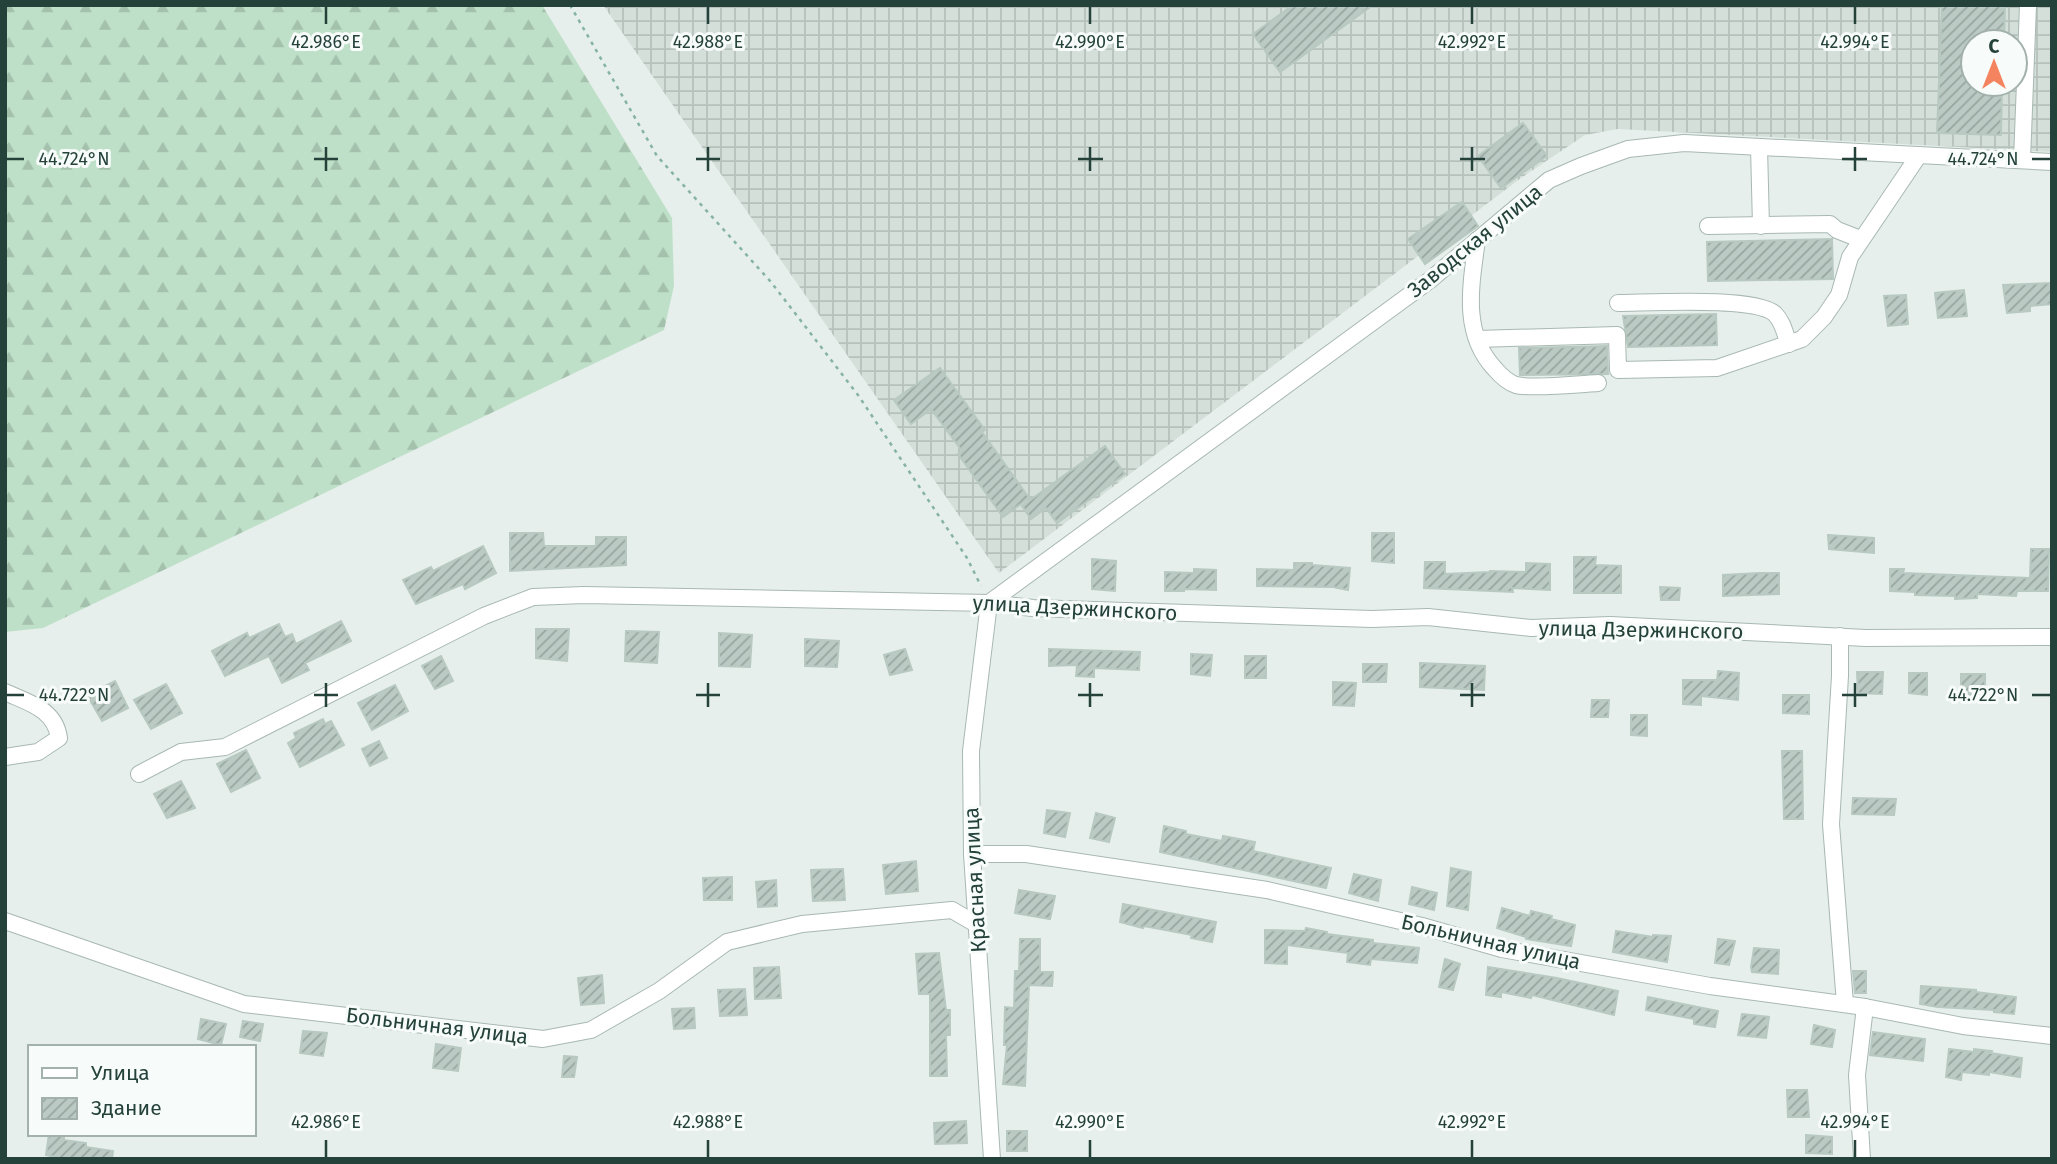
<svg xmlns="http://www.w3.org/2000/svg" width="2057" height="1164" viewBox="0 0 2057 1164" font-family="'Fira Sans',sans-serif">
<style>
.industrial{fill:url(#industrial-grid);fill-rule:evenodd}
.forest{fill:url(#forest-firs)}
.building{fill:url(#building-hatch);stroke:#b8c9c2;stroke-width:2}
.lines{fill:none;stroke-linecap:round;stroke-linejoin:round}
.minor-casing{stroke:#a8b8b2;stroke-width:18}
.path{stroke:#86b3a5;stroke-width:2.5;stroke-dasharray:3.5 5;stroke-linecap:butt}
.minor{stroke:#fff;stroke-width:16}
.ticks{fill:none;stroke:#24423a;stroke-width:2.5}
.labels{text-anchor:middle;stroke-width:6;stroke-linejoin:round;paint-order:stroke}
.street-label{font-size:21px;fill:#24423a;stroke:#f7fbf9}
.ticks-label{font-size:18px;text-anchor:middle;fill:#24423a;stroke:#f7fbf9;stroke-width:6;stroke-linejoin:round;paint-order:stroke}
</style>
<defs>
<pattern id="industrial-grid" width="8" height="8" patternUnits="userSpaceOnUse" patternTransform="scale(1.75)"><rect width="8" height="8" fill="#d4dfda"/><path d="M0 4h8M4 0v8" fill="none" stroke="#b6c1bc"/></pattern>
<pattern id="forest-firs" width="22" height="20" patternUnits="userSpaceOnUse" patternTransform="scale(1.75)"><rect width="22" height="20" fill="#bfe0c8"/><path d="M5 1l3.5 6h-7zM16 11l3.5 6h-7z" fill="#a4c1ad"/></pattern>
<pattern id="building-hatch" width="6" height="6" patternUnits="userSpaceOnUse" patternTransform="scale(1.75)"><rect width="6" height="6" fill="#bbcac4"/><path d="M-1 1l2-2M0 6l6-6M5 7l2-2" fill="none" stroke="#98a6a0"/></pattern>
</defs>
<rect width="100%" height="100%" fill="#e6efeb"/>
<path class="industrial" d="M603,5H2052V152L1618,129L1585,135L1521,178L999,573ZM1973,42H2015V84H1973Z"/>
<polygon class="forest" points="5,5 542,5 672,218 674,286 664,330 43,628 5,632"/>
<g class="building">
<polygon points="1293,5 1373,5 1280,72 1253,34"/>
<polygon points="1942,5 2005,5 2004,42 1973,42 1973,84 2002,84 2001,135 1937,133"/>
<polygon points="1523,123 1547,156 1501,188 1478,156"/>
<polygon points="1462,202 1478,226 1425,264 1408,239"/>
<polygon points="1832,239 1833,279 1708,281 1707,242"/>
<polygon points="2052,283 2052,304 2030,306 2030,311 2007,313 2003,285"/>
<polygon points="1964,290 1967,316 1938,318 1935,293"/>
<polygon points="1906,295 1908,324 1888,326 1884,296"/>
<polygon points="1716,314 1717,345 1628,347 1623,316"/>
<polygon points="1607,346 1608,374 1520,375 1519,348"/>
<polygon points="940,368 985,430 982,432 1029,498 1003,517 958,454 962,451 931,409 911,424 894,400"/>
<polygon points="1105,446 1125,474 1057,523 1046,508 1031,519 1022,506"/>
<polygon points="510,533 543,533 544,546 596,546 596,537 626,537 626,565 510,571"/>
<polygon points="1372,533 1394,533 1394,563 1372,561"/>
<polygon points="1828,535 1874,538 1874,553 1829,549"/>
<polygon points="483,546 496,573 465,589 463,584 416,604 403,580 431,567 433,571"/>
<polygon points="2031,549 2049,549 2048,591 2017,591 2016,596 1977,594 1977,598 1955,599 1955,596 1915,595 1915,592 1890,591 1890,569 1904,569 1903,573 2030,578"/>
<polygon points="1574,557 1596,557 1595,565 1621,566 1621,593 1574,593"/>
<polygon points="1092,559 1116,561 1115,591 1092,589"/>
<polygon points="1425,562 1445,562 1445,574 1490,572 1490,571 1526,572 1526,563 1550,564 1550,590 1512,588 1513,592 1424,588"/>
<polygon points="1294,563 1312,563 1312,565 1350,568 1348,590 1333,587 1257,586 1257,569 1294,570"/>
<polygon points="1194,569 1216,570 1216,590 1184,589 1184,591 1165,591 1165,572 1194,573"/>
<polygon points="1759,573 1779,573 1779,594 1723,596 1723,575"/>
<polygon points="1660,587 1680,588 1679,600 1661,600"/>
<polygon points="341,621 351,641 305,663 309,670 282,683 269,656 225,676 212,651 247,633 249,638 279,624 285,637 292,634 296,644"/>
<polygon points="536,629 569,629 567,661 536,658"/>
<polygon points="626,631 659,632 657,663 625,661"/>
<polygon points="719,633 752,635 750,667 719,666"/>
<polygon points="805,639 839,641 837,667 805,666"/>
<polygon points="905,649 912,670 890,675 884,655"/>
<polygon points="1049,649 1140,652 1139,670 1094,668 1094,677 1076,676 1077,665 1049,666"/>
<polygon points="1191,654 1212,655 1210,676 1191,674"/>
<polygon points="441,656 453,681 435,689 422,666"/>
<rect x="1245" y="656" width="21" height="22"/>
<polygon points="1420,663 1485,666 1484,690 1420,687"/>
<polygon points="1363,664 1387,664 1386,682 1363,682"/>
<polygon points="1718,671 1739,673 1738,700 1701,696 1701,705 1683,704 1683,680 1717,680"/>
<polygon points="1857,672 1883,672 1882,694 1858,693"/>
<polygon points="1909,673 1927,673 1927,695 1909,693"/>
<rect x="1961" y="674" width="24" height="21"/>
<polygon points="115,681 128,708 102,721 87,695"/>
<polygon points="1333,682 1356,683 1354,706 1333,705"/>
<polygon points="166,684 182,713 151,729 134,700"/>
<polygon points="395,685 408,711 372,730 358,703"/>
<polygon points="1783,695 1809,695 1809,714 1783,713"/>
<polygon points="1592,700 1609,700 1608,717 1591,717"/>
<polygon points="1631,715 1647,715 1647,736 1631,735"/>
<polygon points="323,719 325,724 331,721 344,745 300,767 288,743 296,738 294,733"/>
<polygon points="379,741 387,758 370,766 362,749"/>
<polygon points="246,750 260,778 231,792 217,764"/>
<polygon points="1782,751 1802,751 1803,819 1784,819"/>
<polygon points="181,781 195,808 167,818 154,794"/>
<polygon points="1853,798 1896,799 1894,815 1852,814"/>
<polygon points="1047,810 1070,813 1065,837 1044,833"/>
<polygon points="1096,813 1115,818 1109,842 1090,838"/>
<polygon points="1164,826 1186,831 1186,834 1222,841 1223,836 1255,842 1253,851 1331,868 1326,888 1160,852"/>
<polygon points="916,861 918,891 886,894 883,865"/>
<polygon points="1451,868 1471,872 1468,910 1447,906"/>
<polygon points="843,869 845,900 813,901 811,870"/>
<polygon points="1354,874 1381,880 1378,901 1349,893"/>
<polygon points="732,877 732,900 704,900 703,878"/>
<polygon points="776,880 777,906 758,907 756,882"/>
<polygon points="1412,887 1437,893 1434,910 1409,904"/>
<polygon points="1019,890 1055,896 1050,919 1015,913"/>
<polygon points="1123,904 1216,922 1212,942 1191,938 1192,935 1144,926 1143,928 1120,922"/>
<polygon points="1502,908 1530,916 1531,911 1552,916 1551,919 1575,925 1571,946 1526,939 1526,937 1497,928"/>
<polygon points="1306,928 1327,932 1327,934 1373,940 1373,943 1419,948 1417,963 1371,959 1370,965 1347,962 1348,953 1287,945 1287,964 1265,963 1265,930 1305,931"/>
<polygon points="1616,931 1653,937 1653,935 1671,936 1667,962 1613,952"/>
<polygon points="1020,939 1040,939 1040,972 1053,972 1052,986 1029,985 1025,1086 1003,1084 1007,1045 1004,1045 1005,1007 1014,1008 1015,971 1019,971"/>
<polygon points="1718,939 1735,941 1729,965 1715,963"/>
<polygon points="1754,948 1779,950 1778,974 1752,972 1751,967"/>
<polygon points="939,953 946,1010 950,1010 950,1035 946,1035 947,1076 930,1076 930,994 919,994 916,954"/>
<polygon points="1445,959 1460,964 1453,990 1439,987"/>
<polygon points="779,967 781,998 755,999 754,968"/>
<polygon points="1488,967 1557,978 1618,991 1614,1015 1532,995 1531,998 1501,992 1501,997 1486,995"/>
<polygon points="1853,971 1866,971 1866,993 1855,993"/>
<polygon points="602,975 604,1003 581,1005 578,978"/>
<polygon points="1921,986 1976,990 1976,992 2016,997 2014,1014 1994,1012 1994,1010 1938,1007 1920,1004"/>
<polygon points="745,989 747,1015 720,1016 718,990"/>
<polygon points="1648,997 1718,1011 1715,1027 1694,1024 1694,1019 1646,1010"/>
<polygon points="694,1008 695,1028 674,1029 672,1009"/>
<polygon points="1742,1014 1769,1017 1766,1038 1738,1035"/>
<polygon points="201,1019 226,1024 221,1045 198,1039"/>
<polygon points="243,1021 263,1024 260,1041 240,1037"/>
<polygon points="1814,1025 1835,1030 1832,1047 1811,1044"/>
<polygon points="303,1031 327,1033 323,1056 300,1053"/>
<polygon points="1873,1032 1925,1039 1923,1061 1870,1055"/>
<polygon points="436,1044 461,1048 458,1071 433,1068"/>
<polygon points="1949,1049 1974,1052 1974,1049 1992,1051 1991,1053 2022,1058 2020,1077 1989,1072 1989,1075 1962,1072 1961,1080 1946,1077"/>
<polygon points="564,1056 577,1057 574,1077 562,1077"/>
<polygon points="1787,1090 1807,1090 1809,1117 1788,1117"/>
<polygon points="966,1121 967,1143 935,1144 934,1123"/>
<rect x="1007" y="1131" width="20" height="20"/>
<polygon points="49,1134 64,1135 64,1140 86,1143 86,1147 113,1151 112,1159 64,1159 46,1155"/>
<polygon points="1806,1135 1832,1137 1832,1154 1806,1153"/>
</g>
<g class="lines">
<defs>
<g id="minor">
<polyline points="1759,147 1761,226"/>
<polyline points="2022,160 2028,5"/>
<polyline points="1708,226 1830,224 1837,230 1860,239"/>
<path d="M1477,240C1471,285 1461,333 1495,369C1501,376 1507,382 1516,385C1530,389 1581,384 1598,383"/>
<path d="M1618,303C1647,303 1756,296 1775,314C1783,322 1785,334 1789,344"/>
<polyline points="1477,339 1617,335 1618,370 1717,368 1802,339 1824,317 1839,295 1850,257 1919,155"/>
<polyline points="1840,636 1840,676 1831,824 1845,1004"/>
<path d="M5,692C29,703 55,709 59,738L38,752L5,757"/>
<polyline points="139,774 181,752 225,747 484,616 533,597 584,595 989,603 1033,608 1372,619 1428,617 1531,628 1610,625 1866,638 2052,637"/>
<polyline points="972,854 1026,854 1267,890 1422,926 1502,949 1710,986 1865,1007 1963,1026 2052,1036"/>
<polyline points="5,921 244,1004 543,1039 591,1030 659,991 727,942 802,924 952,910 976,924"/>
<polyline points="992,1159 972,854 971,751 989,603 1430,280 1549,180 1581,166 1628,149 1684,143 2052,162"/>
<polyline points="1862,1159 1857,1075 1865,1007"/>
</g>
</defs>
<use href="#minor" class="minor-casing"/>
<polyline class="path" points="570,5 657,156 771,282 858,395 967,558 981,586"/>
<use href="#minor" class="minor"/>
</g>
<path class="ticks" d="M326,7V24M708,7V24M1090,7V24M1472,7V24M1855,7V24M326,147V171M708,147V171M1090,147V171M1472,147V171M1855,147V171M7,159H24M314,159H338M696,159H720M1078,159H1103M1460,159H1485M1842,159H1867M2032,159H2050M326,683V707M708,683V707M1090,683V707M1472,683V707M1855,683V707M7,695H24M314,695H338M696,695H720M1078,695H1103M1460,695H1485M1842,695H1867M2032,695H2050M326,1140V1157M708,1140V1157M1090,1140V1157M1472,1140V1157M1855,1140V1157"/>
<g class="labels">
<g class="street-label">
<text transform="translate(1475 241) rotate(-39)" y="7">Заводская улица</text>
<text transform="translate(1075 608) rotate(3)" y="7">улица Дзержинского</text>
<text transform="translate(1641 630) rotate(1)" y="7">улица Дзержинского</text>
<text transform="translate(975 880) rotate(-93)" y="7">Красная улица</text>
<text transform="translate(1491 942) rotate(13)" y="7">Больничная улица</text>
<text transform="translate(437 1026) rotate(7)" y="7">Больничная улица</text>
</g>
</g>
<g class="ticks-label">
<text x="326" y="48">42.986°E</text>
<text x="708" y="48">42.988°E</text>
<text x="1090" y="48">42.990°E</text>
<text x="1472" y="48">42.992°E</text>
<text x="1855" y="48">42.994°E</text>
<text x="74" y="165">44.724°N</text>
<text x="1983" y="165">44.724°N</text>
<text x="74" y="701">44.722°N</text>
<text x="1983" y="701">44.722°N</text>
<text x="326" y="1128">42.986°E</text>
<text x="708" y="1128">42.988°E</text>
<text x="1090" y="1128">42.990°E</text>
<text x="1472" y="1128">42.992°E</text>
<text x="1855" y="1128">42.994°E</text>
</g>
<rect width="2057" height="1164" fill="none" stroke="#24423a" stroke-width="14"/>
<rect x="28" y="1045" width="228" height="91" fill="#f7fbf9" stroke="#a3b1ad" stroke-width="2"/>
<rect x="42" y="1068" width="35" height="10" fill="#ffffff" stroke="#a3b1ad" stroke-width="2"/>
<text x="91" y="1080" font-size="21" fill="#24423a">Улица</text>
<rect x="42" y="1098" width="35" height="21" fill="url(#building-hatch)" stroke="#a3b1ad" stroke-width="2"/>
<text x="91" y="1115" font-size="21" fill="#24423a">Здание</text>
<g transform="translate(1994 63)"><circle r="33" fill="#f7fbf9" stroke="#a3b1ad" stroke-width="2"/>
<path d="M0-5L12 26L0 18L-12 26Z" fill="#f4845f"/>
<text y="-10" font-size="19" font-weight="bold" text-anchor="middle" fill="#24423a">С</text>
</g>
</svg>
